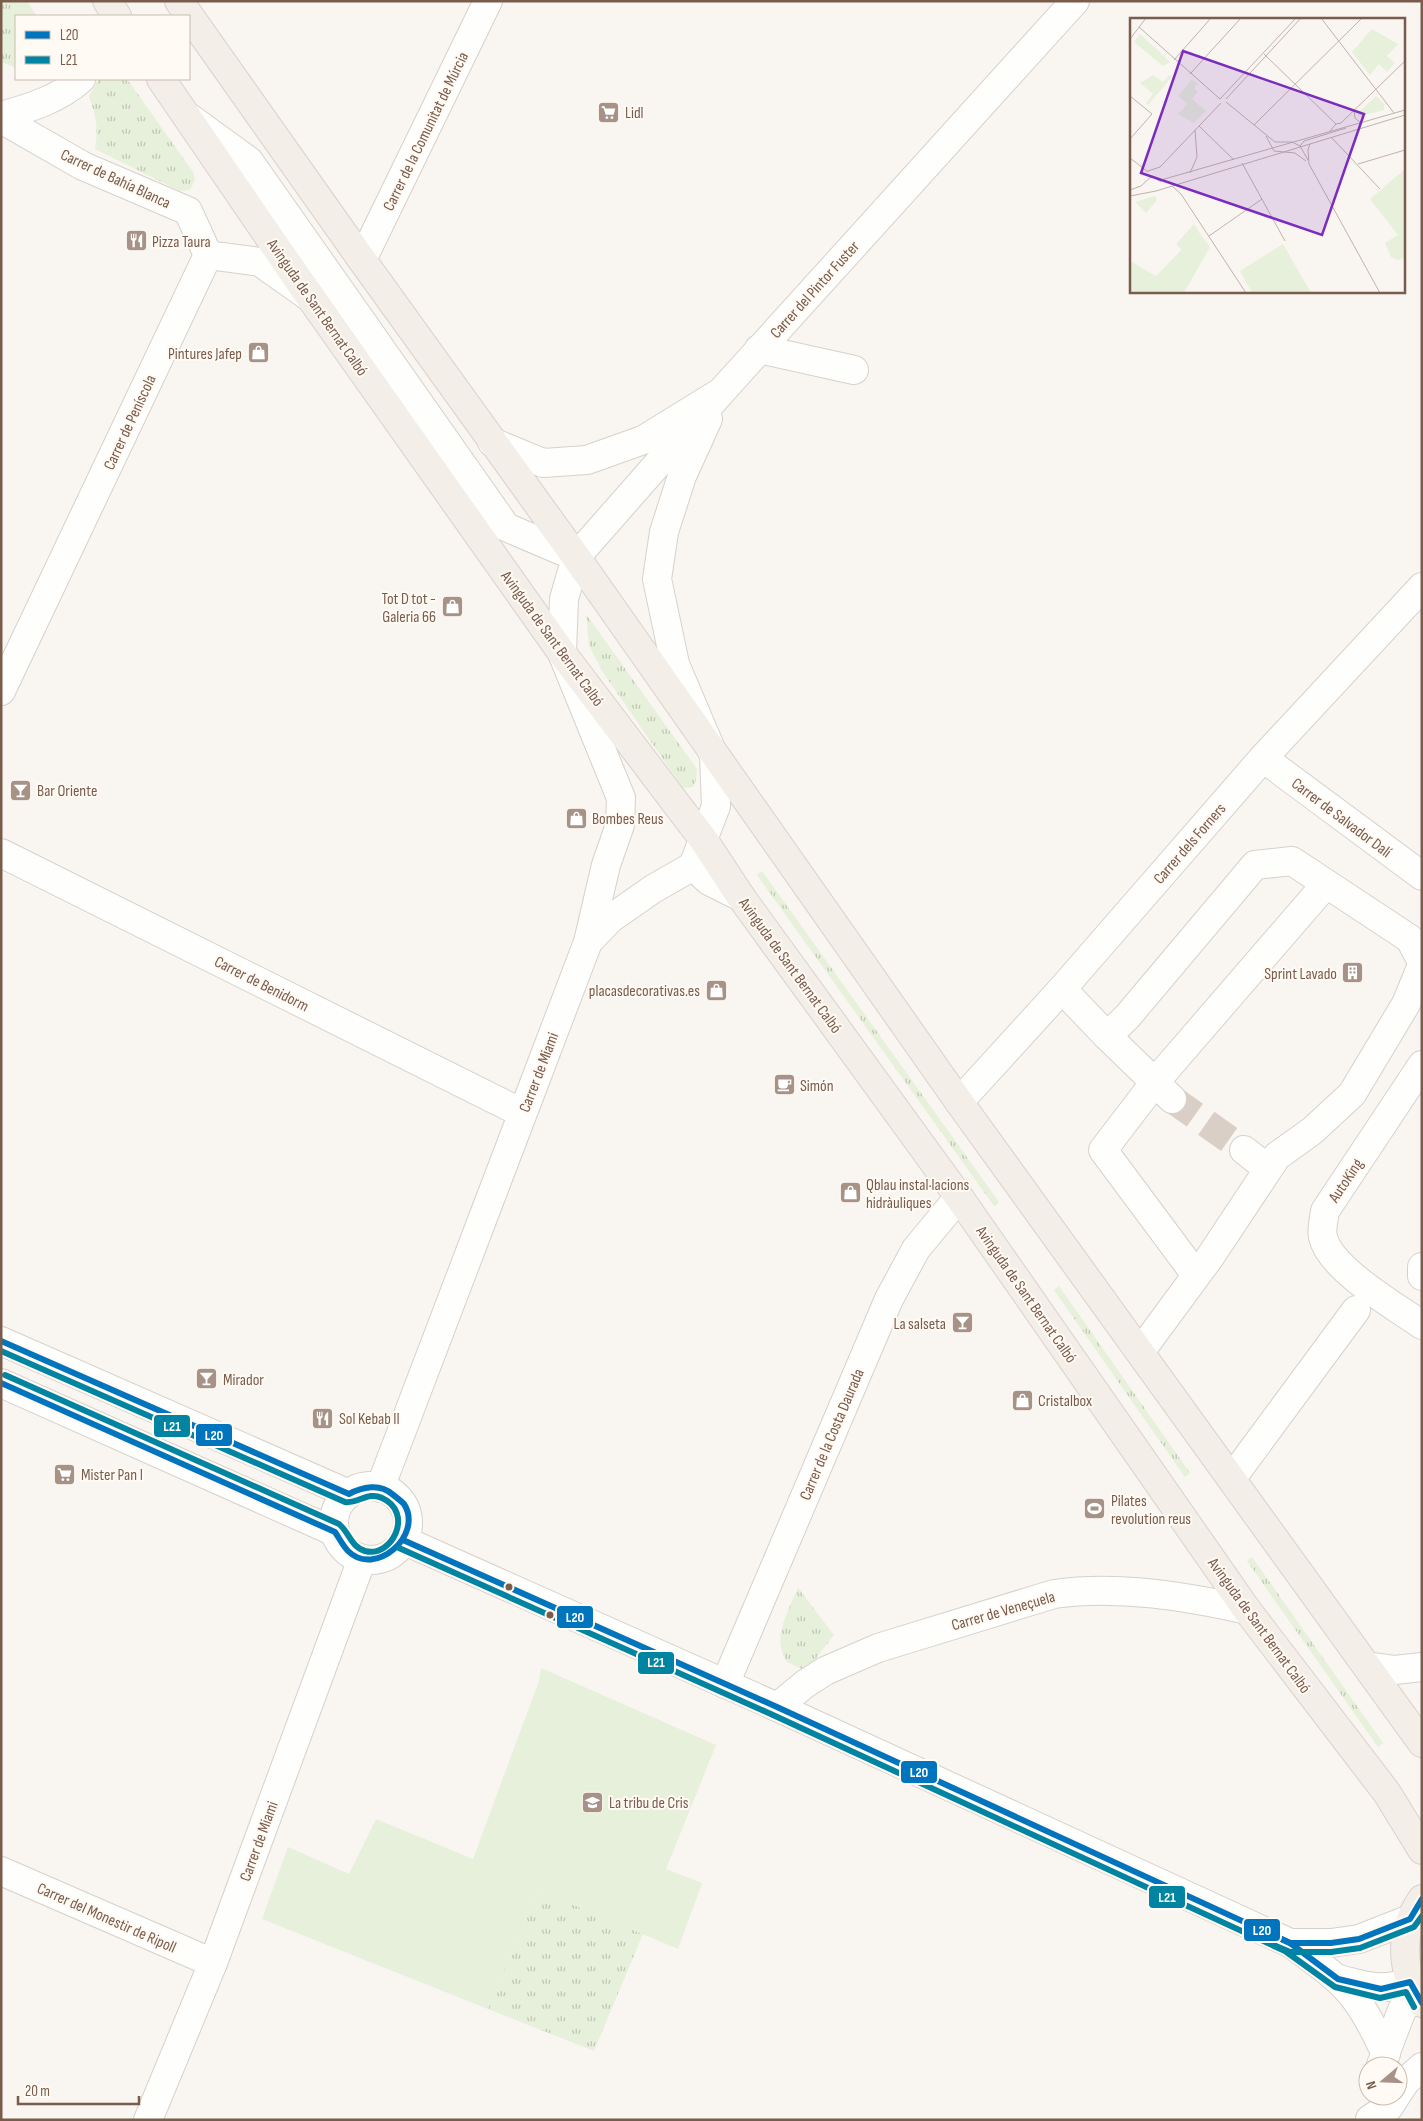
<svg xmlns="http://www.w3.org/2000/svg" width="1423" height="2121" viewBox="0 0 1423 2121" font-family="'Sofia Sans Condensed',sans-serif">
<style>
.grass{fill:url(#grass-tufts)}
.garden{fill:#e7f0db}
.lines{fill:none;stroke-linecap:round;stroke-linejoin:round}
.minor-tunnel{stroke:#d9cfc7;stroke-width:28;stroke-dasharray:28 14;stroke-linecap:butt}
.minor-casing{stroke:#d7d1cb;stroke-width:30}
.major-casing{stroke:#dad1cc;stroke-width:30}
.minor{stroke:#fefefd;stroke-width:28}
.major{stroke:#f3eee8;stroke-width:28}
.bus-1-casing{stroke:#fffaf3;stroke-width:10}
.bus-2-casing{stroke:#fffaf3;stroke-width:10}
.bus-1{stroke:#0074bc;stroke-width:6}
.bus-2{stroke:#0084a1;stroke-width:6}
.bus-dot{fill:#7a5c4d;stroke:#fffaf3;stroke-width:2}
.labels{text-anchor:middle;stroke-width:4;stroke-linejoin:round;paint-order:stroke}
.poi-label{font-size:16px;fill:#7a5c4d;stroke:#fffaf3;text-anchor:start}
.street-label{font-size:16px;fill:#7a5c4d;stroke:#fffaf3}
.inset-road{fill:none;stroke:#c2b3aa;stroke-width:1}
.view{fill:#7b2cbf;fill-opacity:0.15;stroke:#7b2cbf;stroke-width:2.5}
.inset-edge{fill:none;stroke:#7a5c4d;stroke-width:2.5}
.line-badge{stroke:#fffaf3;stroke-width:2}
.badge-label{font-size:14px;text-anchor:middle;font-weight:bold;fill:#fff}
</style>
<defs>
<pattern id="grass-tufts" width="24" height="20" patternUnits="userSpaceOnUse" patternTransform="scale(1.25)"><rect width="24" height="20" fill="#e7f0db"/><path d="M3 7l-1-3M5 7V3M7 7l1-3M15 17l-1-3M17 17v-4M19 17l1-3" fill="none" stroke="#c0c6b4"/></pattern>
</defs>
<rect width="100%" height="100%" fill="#f9f5f0"/>
<g class="grass">
<polygon points="1,1 27,1 37,16 16,16 16,68 1,62"/>
<path d="M99,79H127L193,172L195,180L190,190L180,191L95,149C99,128 96,117 89,96Z"/>
<polygon points="586,614 697,769 696,781 693,787 683,788 602,671 589,645"/>
<polygon points="762,871 999,1202 994,1206 757,875"/>
<polygon points="1059,1286 1190,1473 1185,1477 1054,1290"/>
<polygon points="1252,1557 1383,1743 1378,1747 1247,1561"/>
<path d="M798,1588L834,1635L806,1671L787,1662C771,1638 788,1612 798,1588Z"/>
<polygon points="538,1890 643,1934 594,2051 488,2009"/>
</g>
<polygon class="garden" points="541,1668 716,1745 666,1869 702,1883 678,1949 538,1890 488,2009 262,1919 288,1847 349,1874 376,1819 473,1859 539,1681"/>
<g class="lines">
<polyline class="minor-tunnel" points="1172,1099 1244,1150"/>
<defs>
<g id="minor">
<path d="M1,116C30,108 59,99 81,79"/>
<polyline points="190,118 249,161 506,527 576,557"/>
<polyline points="1,119 83,166 188,211 208,255"/>
<polyline points="362,260 488,1"/>
<polyline points="759,349 854,370"/>
<polyline points="492,442 543,463 587,460 643,440 721,392 1075,1"/>
<polyline points="1,691 208,255 260,262 308,296"/>
<polyline points="1263,758 1422,876"/>
<polyline points="1,853 522,1113"/>
<polyline points="693,866 709,881 741,897"/>
<polyline points="588,942 610,919 653,889 693,866 716,806 714,756 675,664 657,579 664,532 682,476 708,419"/>
<polyline points="1062,989 1107,1036 1127,1017 1255,865 1292,861 1410,939 1422,962"/>
<polyline points="1107,1036 1172,1099"/>
<path d="M1422,1065L1325,1211C1324,1219 1321,1229 1323,1237C1330,1269 1395,1306 1422,1325"/>
<polyline points="959,1102 1062,989 1263,758 1422,587"/>
<polyline points="1244,1150 1268,1169"/>
<polyline points="1422,1267 1422,1276"/>
<polyline points="1196,1275 1103,1150 1155,1082 1326,884"/>
<polyline points="1,1341 349,1494"/>
<polyline points="1140,1352 1210,1257 1277,1156 1312,1131 1352,1094 1406,1004 1422,965"/>
<polyline points="1,1383 335,1532"/>
<polyline points="1232,1478 1356,1310"/>
<circle cx="371" cy="1523" r="37"/>
<polyline points="380,1488 588,942 606,865 620,825 621,798 562,653 564,599 576,557 721,392"/>
<path d="M403,1540L777,1707L1290,1943C1313,1960 1339,1977 1356,2000C1369,2017 1377,2036 1386,2054"/>
<polyline points="1367,1666 1395,1670 1422,1667"/>
<polyline points="725,1684 889,1299 916,1249 959,1197"/>
<path d="M777,1707L805,1684L825,1671L878,1648L1054,1594C1117,1585 1185,1596 1247,1610"/>
<polyline points="1,1871 213,1963"/>
<polyline points="1290,1943 1331,1943 1359,1939 1410,1919"/>
<path d="M1338,1979C1368,1986 1379,1992 1410,1982"/>
<polyline points="1381,2065 1402,2010 1416,1994"/>
<polyline points="1398,2093 1406,2081 1422,2067"/>
<polyline points="1370,2119 1389,2107 1396,2096"/>
<polyline points="148,2120 213,1963 362,1559"/>
</g>
<g id="major">
<polyline points="107,1 117,16"/>
<polyline points="179,1 362,260 576,557 959,1102 1422,1743"/>
<polyline points="161,79 310,297 562,653 703,839 741,897 959,1197 1247,1610 1387,1793 1422,1850"/>
<path d="M1422,1899C1399,1932 1400,1970 1422,2003"/>
</g>
</defs>
<use href="#minor" class="minor-casing"/>
<use href="#major" class="major-casing"/>
<use href="#minor" class="minor"/>
<use href="#major" class="major"/>
<defs>
<g id="bus-1">
<path d="M1,1341L349,1494C362,1487 380,1483 392,1494C396,1497 401,1501 404,1504C424,1535 375,1578 348,1551C343,1546 339,1538 335,1532L1,1383"/>
<polyline points="403,1540 777,1707 1290,1943 1338,1979 1381,1989 1410,1982 1422,2003"/>
<polyline points="1273,1935 1290,1943 1331,1943 1359,1939 1410,1919 1422,1899"/>
</g>
<g id="bus-2">
<path d="M1,1351L345,1502C358,1504 368,1491 382,1498C414,1512 393,1558 365,1551C351,1547 349,1532 339,1524L5,1375"/>
<polyline points="399,1548 773,1715 1285,1951 1335,1987 1380,1998 1406,1992 1414,2007"/>
<polyline points="1269,1943 1290,1952 1331,1952 1360,1948 1414,1927 1422,1916"/>
</g>
</defs>
<use href="#bus-1" class="bus-1-casing"/>
<use href="#bus-2" class="bus-2-casing"/>
<use href="#bus-1" class="bus-1"/>
<use href="#bus-2" class="bus-2"/>
</g>
<defs>
<symbol id="supermarket-square" viewBox="-11 -11 22 22"><rect x="-9" y="-9" width="18" height="18" rx="4" fill="#a69286" stroke="#fffaf3"/><path d="M-6-5.5h2.5l.6 2H6L4.5 2H-2.5L-4.4-4H-6ZM-1.5 3.2a1.3 1.3 0 1 0 .1 0ZM3 3.2a1.3 1.3 0 1 0 .1 0Z" fill="#fff"/></symbol>
<symbol id="restaurant-square" viewBox="-11 -11 22 22"><rect x="-9" y="-9" width="18" height="18" rx="4" fill="#a69286" stroke="#fffaf3"/><path d="M-5-6h1v4h1v-4h1v4h1v-4h1v5L-1.5 .5V6h-2V.5L-5-1ZM5-6V6H3V1.5H1.5Q1.5-4 5-6Z" fill="#fff"/></symbol>
<symbol id="shop-square" viewBox="-11 -11 22 22"><rect x="-9" y="-9" width="18" height="18" rx="4" fill="#a69286" stroke="#fffaf3"/><path d="M-5-2.5h2.3a2.7 3.5 0 0 1 5.4 0H5L5.5 6h-11ZM-1.5-2.5h3a1.5 2.3 0 0 0-3 0Z" fill="#fff"/></symbol>
<symbol id="bar-square" viewBox="-11 -11 22 22"><rect x="-9" y="-9" width="18" height="18" rx="4" fill="#a69286" stroke="#fffaf3"/><path d="M-6-5H6L.8 .8V4.5H3.5V6h-7V4.5H-.8V.8Z" fill="#fff"/></symbol>
<symbol id="building-square" viewBox="-11 -11 22 22"><rect x="-9" y="-9" width="18" height="18" rx="4" fill="#a69286" stroke="#fffaf3"/><path d="M-4-6H4V6H1V3H-1V6H-4ZM-2.5-4.3h1.7v1.8h-1.7ZM.8-4.3h1.7v1.8H.8ZM-2.5-1h1.7V.8h-1.7ZM.8-1h1.7V.8H.8Z" fill="#fff"/></symbol>
<symbol id="cafe-square" viewBox="-11 -11 22 22"><rect x="-9" y="-9" width="18" height="18" rx="4" fill="#a69286" stroke="#fffaf3"/><path d="M-5.5-4.5H6V0H3Q3 3.5 0 3.5H-2.5Q-5.5 3.5-5.5 0ZM3-3.2v2h1.7v-2ZM-6 4.5H4V6H-6Z" fill="#fff"/></symbol>
<symbol id="stadium-square" viewBox="-11 -11 22 22"><rect x="-9" y="-9" width="18" height="18" rx="4" fill="#a69286" stroke="#fffaf3"/><path d="M0-5a6.5 5 0 1 0 0 10a6.5 5 0 1 0 0-10ZM-3.5-1.8h7v3.6h-7Z" fill="#fff"/></symbol>
<symbol id="school-square" viewBox="-11 -11 22 22"><rect x="-9" y="-9" width="18" height="18" rx="4" fill="#a69286" stroke="#fffaf3"/><path d="M0-5L7-2L0 1L-7-2ZM-4 1L0 2.5L4 1V4Q0 6-4 4Z" fill="#fff"/></symbol>
</defs>
<g fill-rule="evenodd">
<use href="#supermarket-square" x="596" y="100" width="25" height="25"/>
<use href="#restaurant-square" x="124" y="228" width="25" height="25"/>
<use href="#shop-square" x="246" y="340" width="25" height="25"/>
<use href="#shop-square" x="440" y="594" width="25" height="25"/>
<use href="#bar-square" x="8" y="778" width="25" height="25"/>
<use href="#shop-square" x="564" y="806" width="25" height="25"/>
<use href="#building-square" x="1340" y="960" width="25" height="25"/>
<use href="#shop-square" x="704" y="978" width="25" height="25"/>
<use href="#cafe-square" x="772" y="1072" width="25" height="25"/>
<use href="#shop-square" x="838" y="1180" width="25" height="25"/>
<use href="#bar-square" x="950" y="1310" width="25" height="25"/>
<use href="#bar-square" x="194" y="1366" width="25" height="25"/>
<use href="#shop-square" x="1010" y="1388" width="25" height="25"/>
<use href="#restaurant-square" x="310" y="1406" width="25" height="25"/>
<use href="#supermarket-square" x="52" y="1462" width="25" height="25"/>
<use href="#stadium-square" x="1082" y="1496" width="25" height="25"/>
<use href="#school-square" x="580" y="1790" width="25" height="25"/>
</g>
<g class="bus-dot">
<circle cx="509" cy="1587" r="4.5"/>
<circle cx="550" cy="1615" r="4.5"/>
</g>
<g class="labels">
<g class="poi-label">
<text x="625" y="118">Lidl</text>
<text x="152" y="247">Pizza Taura</text>
<text x="242" y="359" text-anchor="end">Pintures Jafep</text>
<text x="436" y="604" text-anchor="end">Tot D tot -<tspan x="436" dy="18">Galeria 66</tspan></text>
<text x="37" y="796">Bar Oriente</text>
<text x="592" y="824">Bombes Reus</text>
<text x="1337" y="979" text-anchor="end">Sprint Lavado</text>
<text x="700" y="996" text-anchor="end">placasdecorativas.es</text>
<text x="800" y="1091">Simón</text>
<text x="866" y="1190">Qblau instal·lacions<tspan x="866" dy="18">hidràuliques</tspan></text>
<text x="946" y="1329" text-anchor="end">La salseta</text>
<text x="223" y="1385">Mirador</text>
<text x="1038" y="1406">Cristalbox</text>
<text x="339" y="1424">Sol Kebab II</text>
<text x="81" y="1480">Mister Pan I</text>
<text x="1111" y="1506">Pilates<tspan x="1111" dy="18">revolution reus</tspan></text>
<text x="609" y="1808">La tribu de Cris</text>
</g>
<g class="street-label">
<text transform="translate(425 131) rotate(-64)" y="6">Carrer de la Comunitat de Múrcia</text>
<text transform="translate(116 178) rotate(25)" y="6">Carrer de Bahía Blanca</text>
<text transform="translate(814 289) rotate(-48)" y="6">Carrer del Pintor Fuster</text>
<text transform="translate(318 307) rotate(55)" y="6">Avinguda de Sant Bernat Calbó</text>
<text transform="translate(129 422) rotate(-65)" y="6">Carrer de Peníscola</text>
<text transform="translate(553 638) rotate(54)" y="6">Avinguda de Sant Bernat Calbó</text>
<text transform="translate(1342 817) rotate(37)" y="6">Carrer de Salvador Dalí</text>
<text transform="translate(1189 843) rotate(-49)" y="6">Carrer dels Forners</text>
<text transform="translate(791 965) rotate(54)" y="6">Avinguda de Sant Bernat Calbó</text>
<text transform="translate(262 983) rotate(27)" y="6">Carrer de Benidorm</text>
<text transform="translate(538 1072) rotate(-69)" y="6">Carrer de Miami</text>
<text transform="translate(1345 1180) rotate(-56)" y="6">AutoKing</text>
<text transform="translate(1027 1294) rotate(55)" y="6">Avinguda de Sant Bernat Calbó</text>
<text transform="translate(831 1434) rotate(-67)" y="6">Carrer de la Costa Daurada</text>
<text transform="translate(1003 1610) rotate(-16)" y="6">Carrer de Veneçuela</text>
<text transform="translate(1260 1625) rotate(54)" y="6">Avinguda de Sant Bernat Calbó</text>
<text transform="translate(258 1841) rotate(-70)" y="6">Carrer de Miami</text>
<text transform="translate(107 1917) rotate(24)" y="6">Carrer del Monestir de Ripoll</text>
</g>
</g>
<g transform="translate(1130 18)">
<rect width="275" height="275" fill="#f9f5f0"/>
<path d="M10,16L34,38L40,44L33,48L4,24ZM23,57L33,64L39,57L42,59L18,87L16,85L23,76L10,65ZM246,78L254,86V92L228,99V95ZM25,178L27,182L16,195L5,184ZM69,214L80,229L54,275H0V243L26,258Z" fill="#e7f0db"/>
<path d="M242,11L268,26L257,38L265,45L257,54L249,46L240,57L222,34ZM62,61L68,66L64,70L68,74L62,81L76,93L64,105L48,96L57,86L48,78ZM275,151V240L268,242L261,239L255,225L268,217L240,181ZM64,206L69,214L52,232L46,226ZM153,226L181,275H122L110,253Z" fill="#e7f0db"/>
<path class="inset-road" d="M191,0L264,95M9,9L90,81M0,21L16,0M134,36L206,106L200,113M44,42L81,0M60,56L111,0M0,78L22,96L0,121M90,81L166,0M96,81L171,0M96,84L145,124H162L170,128L178,142M224,92L225,100L231,105M206,106L211,105L275,43M124,107L232,0M69,108L104,142M136,118L144,133L165,135L176,143M201,119L250,171M180,126L178,132L179,146L250,275M170,128L174,123L216,110M0,140L18,154M112,145L155,223M228,146L275,132M18,153L30,149L91,85M60,155L67,139L65,112M31,162L275,92M42,168L51,176L116,275M0,172L11,168L22,158L31,164M0,178L26,173L275,97M79,218L132,181"/>
<path class="view" d="M53,33L234,96L192,217L11,155Z"/>
<rect width="275" height="275" class="inset-edge"/>
</g>
<g class="line-badge">
<rect x="153" y="1414" width="38" height="24" rx="5" fill="#0084a1"/>
<rect x="195" y="1423" width="38" height="24" rx="5" fill="#0074bc"/>
<rect x="556" y="1605" width="38" height="24" rx="5" fill="#0074bc"/>
<rect x="637" y="1651" width="38" height="24" rx="5" fill="#0084a1"/>
<rect x="900" y="1760" width="38" height="24" rx="5" fill="#0074bc"/>
<rect x="1148" y="1885" width="38" height="24" rx="5" fill="#0084a1"/>
<rect x="1243" y="1918" width="38" height="24" rx="5" fill="#0074bc"/>
</g>
<g class="badge-label">
<text x="172" y="1431">L21</text>
<text x="214" y="1440">L20</text>
<text x="575" y="1622">L20</text>
<text x="656" y="1667">L21</text>
<text x="919" y="1777">L20</text>
<text x="1167" y="1902">L21</text>
<text x="1262" y="1935">L20</text>
</g>
<rect width="1423" height="2121" fill="none" stroke="#7a5c4d" stroke-width="5"/>
<rect x="15" y="15" width="175" height="65" fill="#fffaf3" stroke="#cabbb1"/>
<rect x="25" y="31" width="25" height="8" fill="#0074bc" stroke="#cabbb1"/>
<text x="60" y="40" font-size="15" fill="#7a5c4d">L20</text>
<rect x="25" y="56" width="25" height="8" fill="#0084a1" stroke="#cabbb1"/>
<text x="60" y="65" font-size="15" fill="#7a5c4d">L21</text>
<g transform="translate(1383 2081) rotate(251)"><circle r="24" fill="#fffaf3" stroke="#cabbb1"/>
<path d="M0-4L9 19L0 12L-9 19Z" fill="#a69286"/>
<text y="-8" font-size="14" font-weight="bold" text-anchor="middle" fill="#7a5c4d">N</text>
</g>
<path d="M18 2096v8h121v-8" fill="none" stroke="#7a5c4d" stroke-width="2.5"/>
<text x="25" y="2096" font-size="15" fill="#7a5c4d" stroke="#fffaf3" stroke-width="4" paint-order="stroke">20 m</text>
</svg>
